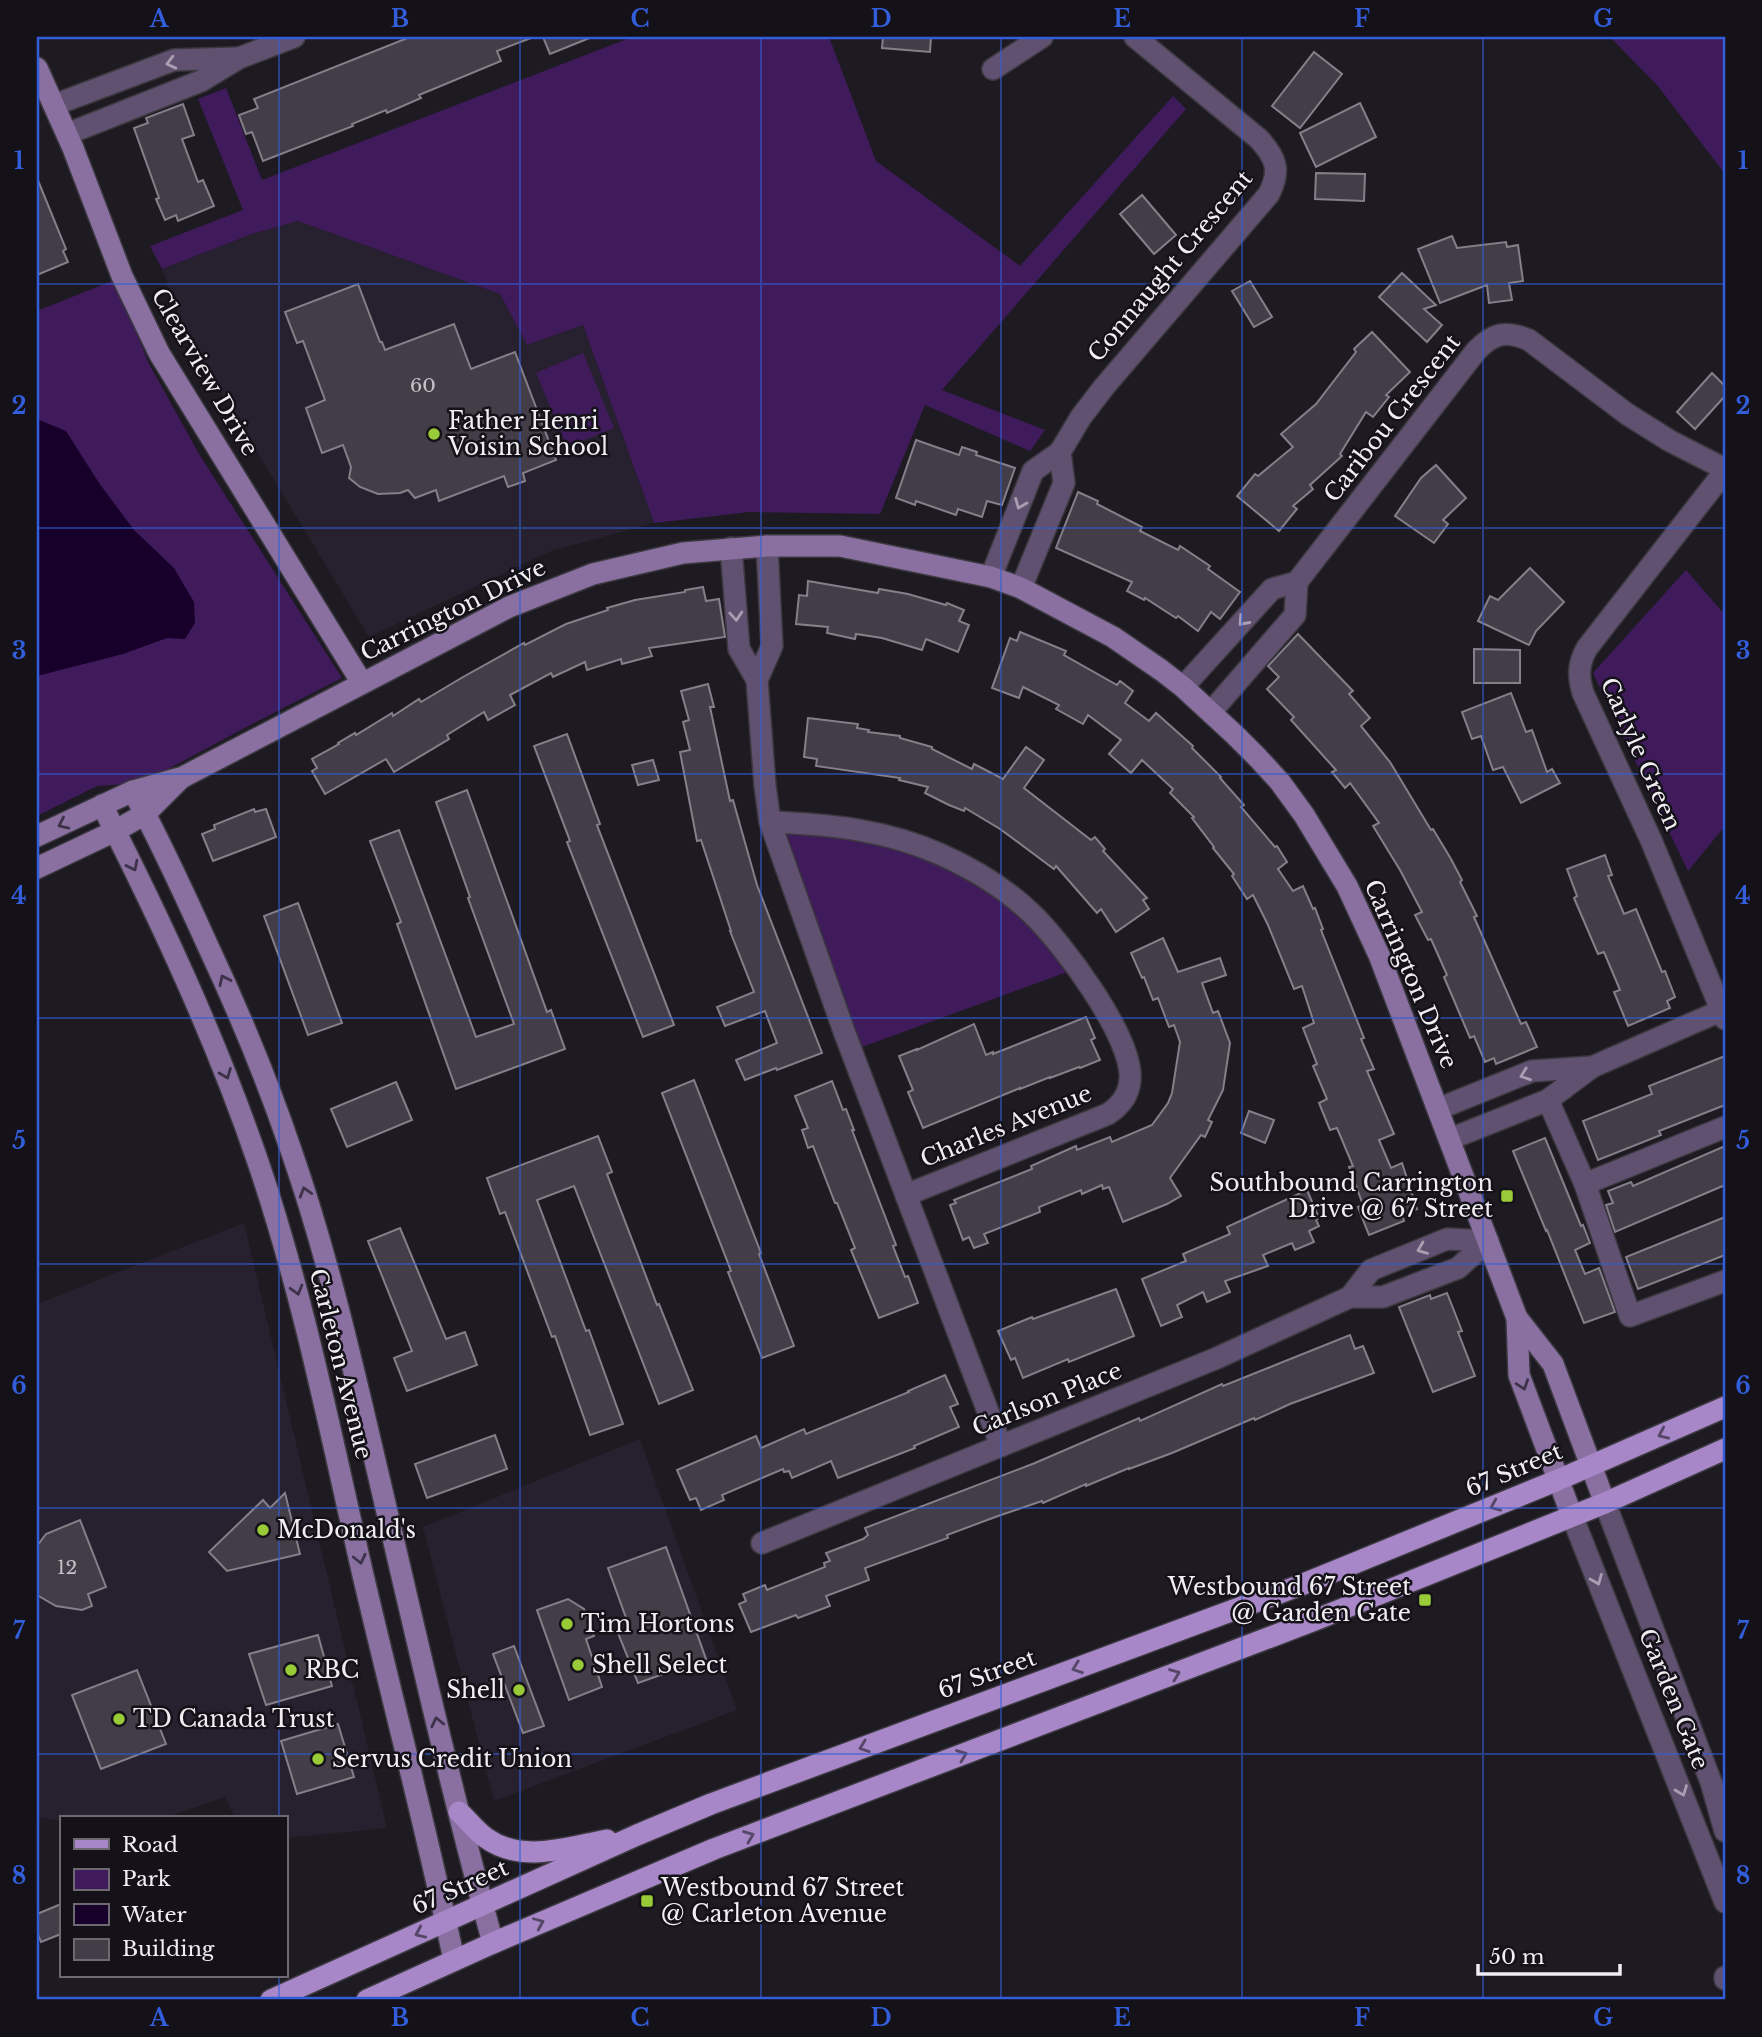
<svg xmlns="http://www.w3.org/2000/svg" width="1762" height="2037" viewBox="0 0 1762 2037" font-family="'Libre Baskerville',serif">
<style>
.built{fill:#27202e}
.green{fill:#3f1b5b}
.water{fill:#17002a}
.building{fill:#423d47;stroke:#847f89;stroke-width:2}
.lines{fill:none;stroke-linecap:round;stroke-linejoin:round}
.street-casing{stroke:#3b383f;stroke-width:24}
.secondary-casing{stroke:#3b383f;stroke-width:24}
.primary-casing{stroke:#3b383f;stroke-width:24}
.street{stroke:#615170;stroke-width:21}
.secondary{stroke:#8970a1;stroke-width:21}
.primary{stroke:#a787c7;stroke-width:21}
.oneway{stroke:#a89fb2}
.oneway2{stroke:#3d3249}
.oneway3{stroke:#564667}
.grid{fill:none;stroke:#325edb;stroke-width:2;stroke-opacity:0.55}
.poi-dot{fill:#98cb37;stroke:#141119;stroke-width:2.5}
.labels{text-anchor:middle;stroke-width:5;stroke-linejoin:round;paint-order:stroke}
.number-label{font-size:19px;fill:#c4c1c8}
.street-label{font-size:23px;fill:#f0edf3;stroke:#141119}
.poi-label{font-size:23px;fill:#f0edf3;stroke:#141119;text-anchor:start}
.neatline{fill:none;stroke:#325edb;stroke-width:2.5}
.grid-label{font-size:23px;text-anchor:middle;font-weight:bold;fill:#325edb}
</style>
<rect width="100%" height="100%" fill="#1e1a22"/>
<g class="built">
<polygon points="298,221 500,294 527,345 583,325 654,523 551,551 369,637 189,339 162,269 252,234"/>
<polygon points="244,1223 387,1828 285,1838 285,1818 235,1818 225,1797 164,1818 61,1818 61,1821 37,1817 37,1304"/>
<polygon points="640,1439 737,1710 494,1801 423,1527"/>
</g>
<g class="green">
<polygon points="632,37 829,37 876,161 1020,266 1173,96 1186,109 942,390 1045,430 1030,451 925,405 880,514 749,512 654,523 583,325 527,345 500,294 298,221 252,234 162,269 150,246 243,210 198,99 226,88 262,180"/>
<polygon points="1610,37 1725,37 1725,174 1657,85"/>
<polygon points="117,279 148,362 199,454 342,678 254,723 142,783 97,786 37,816 37,311"/>
<polygon points="583,353 614,428 567,447 536,373"/>
<polygon points="1686,570 1725,615 1725,826 1688,871 1593,673"/>
<polygon points="770,822 838,826 997,886 1078,968 851,1051"/>
</g>
<polygon class="water" points="37,419 66,431 99,483 134,530 174,568 194,602 195,623 185,639 167,638 123,654 37,676"/>
<g class="building">
<polygon points="410,37 531,38 497,51 501,61 419,95 421,98 387,113 386,110 352,124 353,126 263,161 252,132 246,134 239,115 258,108 254,99"/>
<polygon points="543,37 592,37 550,54"/>
<polygon points="883,37 931,37 930,52 882,48"/>
<polygon points="1314,52 1342,74 1300,128 1272,106"/>
<polygon points="1360,103 1376,137 1316,167 1300,133"/>
<polygon points="183,104 194,135 182,139 198,182 203,180 214,206 178,221 176,215 165,220 156,199 159,198 134,128 148,123 146,118"/>
<polygon points="1316,173 1365,174 1364,201 1315,199"/>
<polygon points="37,178 66,249 63,251 68,262 37,275"/>
<polygon points="1142,195 1176,235 1154,254 1120,214"/>
<polygon points="1452,236 1457,248 1506,242 1507,247 1518,245 1523,281 1509,283 1512,300 1489,303 1487,285 1440,303 1418,249"/>
<polygon points="1402,273 1436,305 1424,309 1442,325 1427,342 1379,297"/>
<polygon points="1250,281 1272,317 1254,327 1232,291"/>
<polygon points="358,284 380,342 382,342 385,350 454,324 471,369 515,352 556,460 523,473 525,481 508,487 504,476 439,501 436,490 415,498 408,490 400,493 378,494 360,487 349,478 351,467 343,445 322,453 306,408 325,400 303,341 297,343 285,312"/>
<polygon points="1372,332 1410,372 1386,395 1389,397 1373,417 1366,412 1340,454 1342,456 1310,485 1313,489 1293,506 1297,509 1279,531 1237,496 1255,474 1258,476 1293,447 1281,434 1316,404 1356,352 1354,349"/>
<polygon points="1712,373 1725,386 1725,396 1695,429 1677,412"/>
<polygon points="916,440 959,455 962,447 977,452 976,455 1015,468 1002,505 987,501 982,517 958,509 956,515 916,501 915,505 896,498"/>
<polygon points="1436,465 1466,498 1443,520 1448,524 1434,543 1395,516 1421,478"/>
<polygon points="1078,492 1098,501 1097,504 1142,527 1140,531 1178,550 1180,546 1210,566 1208,569 1240,592 1220,619 1211,612 1198,631 1178,616 1176,618 1145,598 1144,600 1127,591 1132,582 1056,548"/>
<polygon points="1530,568 1564,602 1536,631 1529,645 1478,621 1490,596 1498,600"/>
<polygon points="808,581 878,593 879,589 908,594 946,605 947,603 964,610 959,621 969,625 958,652 926,639 922,650 882,638 856,634 855,639 827,633 828,627 796,624 799,595 807,596"/>
<polygon points="703,587 706,601 719,599 725,637 649,648 652,656 622,664 621,659 587,670 585,662 553,677 551,673 510,695 515,705 488,720 484,712 447,735 449,739 394,772 386,759 325,794 312,771 317,768 312,759 339,744 338,743 355,733 356,735 392,713 393,716 419,699 421,702 463,677 524,643 525,645 566,624 608,610 607,608 635,600 685,592 685,590"/>
<polygon points="1020,632 1066,651 1064,655 1117,685 1120,681 1133,691 1125,703 1149,721 1156,713 1193,746 1192,748 1221,777 1220,778 1244,805 1241,807 1275,847 1277,846 1287,862 1278,869 1293,891 1303,886 1313,909 1315,908 1323,929 1321,930 1364,1038 1361,1039 1374,1069 1367,1071 1394,1134 1379,1140 1391,1168 1402,1163 1417,1209 1402,1214 1404,1221 1369,1235 1358,1207 1363,1205 1349,1167 1353,1166 1337,1128 1330,1130 1319,1103 1327,1099 1313,1066 1317,1064 1303,1028 1314,1023 1302,986 1294,989 1268,925 1253,895 1247,899 1232,876 1234,874 1213,848 1214,847 1192,818 1194,817 1170,793 1173,789 1142,760 1131,773 1109,754 1121,740 1088,715 1083,724 1056,709 1059,705 1023,687 1019,698 992,688 1010,638 1017,641"/>
<polygon points="1298,634 1353,691 1349,694 1370,718 1361,726 1390,762 1431,830 1433,829 1451,859 1462,880 1460,882 1477,916 1474,917 1521,1024 1526,1022 1537,1047 1496,1064 1494,1058 1485,1062 1474,1036 1470,1038 1444,977 1447,975 1431,939 1428,940 1415,915 1422,912 1400,870 1373,826 1379,823 1350,783 1345,788 1332,772 1336,770 1291,720 1294,717 1267,689 1279,677 1268,666"/>
<polygon points="1474,649 1520,650 1520,683 1474,683"/>
<polygon points="708,684 714,707 710,707 730,801 733,800 757,885 822,1053 777,1070 776,1068 745,1080 736,1060 777,1043 765,1011 725,1026 717,1007 754,992 730,931 731,931 701,840 697,841 680,752 690,750 683,722 689,720 681,691"/>
<polygon points="1511,693 1526,732 1532,730 1547,772 1552,769 1560,783 1521,803 1503,767 1493,770 1481,736 1472,739 1462,712"/>
<polygon points="808,718 858,724 857,728 869,730 868,732 900,736 900,738 932,747 932,749 972,769 974,764 1003,779 1026,747 1044,760 1024,788 1091,840 1095,837 1105,849 1103,851 1147,898 1143,900 1149,909 1116,932 1101,909 1097,913 1056,866 1054,869 1000,829 965,808 964,811 949,805 925,793 928,787 899,780 900,778 816,766 817,759 804,757"/>
<polygon points="567,734 600,824 597,825 674,1025 643,1037 567,842 570,841 534,746"/>
<polygon points="653,760 659,780 638,785 632,765"/>
<polygon points="467,790 547,1012 551,1010 565,1049 456,1089 397,924 401,922 370,841 399,830 476,1037 514,1024 468,898 470,897 436,802"/>
<polygon points="254,809 255,812 266,809 276,837 213,861 202,834 215,829 214,825"/>
<polygon points="1605,855 1612,875 1608,876 1624,914 1636,909 1662,972 1665,971 1675,997 1667,1001 1670,1008 1628,1026 1614,992 1620,990 1604,952 1598,954 1574,898 1577,896 1567,869"/>
<polygon points="298,903 342,1023 308,1035 264,916"/>
<polygon points="1163,938 1178,972 1220,958 1226,975 1202,983 1213,1013 1218,1011 1230,1043 1223,1090 1208,1120 1212,1122 1205,1137 1201,1135 1170,1178 1181,1196 1167,1204 1123,1222 1109,1187 1103,1189 1102,1185 1082,1194 1081,1190 1039,1207 1040,1212 984,1234 988,1243 974,1248 969,1237 963,1240 950,1205 956,1203 954,1200 1032,1169 1031,1166 1076,1146 1077,1150 1110,1137 1112,1142 1152,1125 1168,1103 1172,1093 1180,1042 1174,1025 1169,1027 1158,998 1153,1000 1144,977 1142,978 1131,953"/>
<polygon points="1086,1017 1095,1038 1091,1040 1100,1060 1080,1068 1079,1067 1050,1078 1050,1077 1020,1089 1020,1088 923,1128 908,1092 913,1090 899,1056 917,1049 917,1050 974,1024 986,1055 993,1052 993,1054"/>
<polygon points="1725,1056 1725,1105 1659,1131 1661,1135 1598,1160 1583,1121 1652,1094 1649,1086"/>
<polygon points="694,1080 761,1253 759,1254 794,1346 762,1358 728,1272 731,1271 662,1093"/>
<polygon points="832,1081 843,1110 846,1109 854,1130 852,1130 896,1245 893,1246 905,1277 908,1276 918,1303 879,1318 851,1250 855,1248 837,1203 835,1203 813,1146 808,1148 802,1130 808,1128 795,1096"/>
<polygon points="396,1082 412,1120 347,1147 331,1109"/>
<polygon points="1249,1111 1274,1120 1265,1143 1241,1133"/>
<polygon points="598,1136 612,1172 607,1174 657,1305 659,1304 693,1390 659,1404 574,1186 537,1200 586,1331 589,1330 623,1424 590,1435 555,1336 552,1337 505,1212 500,1214 487,1178"/>
<polygon points="1545,1138 1581,1226 1583,1225 1590,1243 1575,1250 1585,1274 1599,1268 1615,1312 1584,1323 1547,1230 1546,1231 1513,1151"/>
<polygon points="1725,1146 1725,1185 1615,1232 1606,1205 1613,1203 1608,1191 1631,1182 1633,1186"/>
<polygon points="1307,1190 1319,1218 1316,1220 1319,1226 1309,1231 1314,1242 1295,1250 1292,1243 1263,1255 1268,1266 1225,1281 1230,1292 1207,1302 1203,1292 1177,1305 1182,1317 1161,1326 1142,1279 1186,1261 1183,1254 1230,1234 1227,1227"/>
<polygon points="1725,1217 1725,1255 1638,1289 1626,1257"/>
<polygon points="400,1228 446,1339 465,1332 477,1365 407,1391 394,1358 412,1351 368,1241"/>
<polygon points="1116,1289 1134,1336 1069,1362 1068,1359 1023,1378 1015,1358 1011,1360 998,1331 1032,1317 1033,1319"/>
<polygon points="1447,1293 1462,1331 1458,1332 1475,1376 1433,1392 1399,1307 1430,1295 1431,1299"/>
<polygon points="1350,1335 1355,1349 1363,1346 1374,1373 1290,1404 1255,1420 1254,1418 1172,1453 1129,1469 1129,1468 1086,1486 1086,1484 1043,1503 1042,1501 998,1516 947,1535 948,1538 865,1568 869,1580 826,1596 830,1606 798,1618 796,1615 751,1632 739,1604 746,1601 743,1594 765,1585 767,1590 825,1567 824,1563 830,1561 826,1553 863,1539 868,1535 865,1528 1035,1463 1139,1418 1140,1421 1222,1384 1223,1386"/>
<polygon points="945,1375 958,1404 950,1407 959,1427 914,1446 915,1448 838,1478 831,1461 792,1478 789,1471 784,1472 783,1469 722,1495 724,1500 701,1510 696,1498 690,1500 677,1470 756,1436 761,1448 804,1429 806,1434 909,1392 908,1391"/>
<polygon points="495,1435 507,1469 427,1498 415,1464"/>
<polygon points="285,1493 300,1554 227,1571 209,1552 263,1500 270,1508"/>
<polygon points="80,1520 106,1587 88,1594 92,1606 82,1610 56,1606 37,1595 37,1546 46,1534"/>
<polygon points="666,1547 706,1659 638,1683 618,1633 630,1629 608,1568"/>
<polygon points="568,1599 584,1609 594,1636 586,1639 602,1687 569,1700 537,1610"/>
<polygon points="318,1635 332,1686 266,1705 249,1654"/>
<polygon points="514,1646 544,1726 523,1733 493,1654"/>
<polygon points="137,1670 166,1744 101,1769 72,1695"/>
<polygon points="338,1724 354,1777 297,1794 281,1741"/>
<polygon points="61,1904 61,1934 41,1942 37,1932 37,1914"/>
</g>
<g class="lines">
<defs>
<g id="street">
<polyline points="993,69 1042,37"/>
<polyline points="54,105 174,60 237,58"/>
<polyline points="67,134 201,81 239,58 294,37"/>
<path d="M1725,471L1587,648C1578,664 1578,676 1583,693L1651,840L1725,1019"/>
<polyline points="731,548 739,649 757,680 765,786 770,822 845,1034 1001,1446"/>
<path d="M991,577L1033,471L1060,452L1081,417L1104,387L1269,194C1281,170 1276,158 1259,139L1135,37"/>
<polyline points="1021,588 1064,483 1060,452"/>
<polyline points="757,680 772,646 767,546"/>
<path d="M1183,687L1272,589L1297,582L1476,351C1493,333 1506,330 1529,340L1627,414L1670,441L1725,469"/>
<polyline points="1211,712 1295,615 1297,582"/>
<path d="M770,822C829,824 887,830 942,855C973,869 1006,889 1031,913C1061,941 1134,1038 1130,1080C1129,1095 1120,1106 1108,1114L906,1195"/>
<polyline points="1548,1100 1585,1184 1630,1316 1725,1281"/>
<polyline points="1438,1109 1532,1071 1592,1067"/>
<polyline points="1450,1139 1548,1100 1592,1067 1725,1009"/>
<polyline points="1585,1184 1725,1127"/>
<polyline points="1350,1297 1371,1270 1447,1239 1488,1241"/>
<polyline points="1605,1503 1711,1782 1725,1831"/>
<polyline points="1572,1516 1725,1902"/>
<polyline points="762,1543 1217,1358 1350,1297 1383,1297 1458,1268 1488,1241"/>
<polyline points="1725,1977 1725,1979"/>
</g>
<g id="secondary">
<polyline points="37,68 73,148 122,276 159,353 362,683"/>
<path d="M133,791C160,841 184,893 207,944C239,1012 268,1082 292,1153C329,1260 354,1371 380,1482C416,1636 451,1790 493,1943"/>
<path d="M102,805C161,921 216,1039 258,1162C304,1297 331,1436 363,1575C393,1703 427,1831 454,1960"/>
<polyline points="37,836 133,791 183,777 509,607 593,574 683,553 767,546 840,546 991,577 1021,588 1113,637 1161,670 1183,687 1234,734 1258,758 1280,782 1304,815 1347,886 1379,955 1517,1318 1553,1364 1605,1503"/>
<polyline points="37,868 115,831 145,814 181,778"/>
<polyline points="1517,1318 1519,1375 1572,1516"/>
</g>
<g id="primary">
<path d="M459,1812C468,1820 476,1831 486,1838C522,1864 568,1847 607,1840"/>
<polyline points="271,2000 637,1835 711,1804 1301,1585 1558,1480 1725,1407"/>
<polyline points="367,2000 493,1943 714,1849 1315,1620 1605,1503 1725,1449"/>
</g>
</defs>
<use href="#street" class="street-casing"/>
<use href="#secondary" class="secondary-casing"/>
<use href="#primary" class="primary-casing"/>
<use href="#street" class="street"/>
<use href="#secondary" class="secondary"/>
<use href="#primary" class="primary"/>
</g>
<defs><path id="oneway-chevron" d="M-2-3.5L2.5 0L-2 3.5" fill="none" stroke-width="1.6" stroke-linecap="round" stroke-linejoin="round" transform="scale(1.75)"/></defs>
<g class="oneway">
<use href="#oneway-chevron" transform="translate(171 63) rotate(166)"/>
<use href="#oneway-chevron" transform="translate(1020 504) rotate(112)"/>
<use href="#oneway-chevron" transform="translate(736 616) rotate(86)"/>
<use href="#oneway-chevron" transform="translate(1243 621) rotate(132)"/>
<use href="#oneway-chevron" transform="translate(1525 1075) rotate(160)"/>
<use href="#oneway-chevron" transform="translate(1422 1249) rotate(158)"/>
<use href="#oneway-chevron" transform="translate(1597 1580) rotate(68)"/>
<use href="#oneway-chevron" transform="translate(1682 1791) rotate(69)"/>
</g>
<g class="oneway2">
<use href="#oneway-chevron" transform="translate(63 824) rotate(155)"/>
<use href="#oneway-chevron" transform="translate(133 866) rotate(64)"/>
<use href="#oneway-chevron" transform="translate(224 980) rotate(-115)"/>
<use href="#oneway-chevron" transform="translate(226 1074) rotate(68)"/>
<use href="#oneway-chevron" transform="translate(305 1192) rotate(-107)"/>
<use href="#oneway-chevron" transform="translate(297 1290) rotate(74)"/>
<use href="#oneway-chevron" transform="translate(1523 1385) rotate(71)"/>
<use href="#oneway-chevron" transform="translate(360 1559) rotate(77)"/>
<use href="#oneway-chevron" transform="translate(437 1722) rotate(-103)"/>
</g>
<g class="oneway3">
<use href="#oneway-chevron" transform="translate(1663 1434) rotate(156)"/>
<use href="#oneway-chevron" transform="translate(1495 1506) rotate(157)"/>
<use href="#oneway-chevron" transform="translate(1077 1668) rotate(160)"/>
<use href="#oneway-chevron" transform="translate(1175 1674) rotate(-21)"/>
<use href="#oneway-chevron" transform="translate(864 1747) rotate(160)"/>
<use href="#oneway-chevron" transform="translate(962 1755) rotate(-21)"/>
<use href="#oneway-chevron" transform="translate(749 1836) rotate(-21)"/>
<use href="#oneway-chevron" transform="translate(539 1923) rotate(-23)"/>
<use href="#oneway-chevron" transform="translate(420 1933) rotate(156)"/>
</g>
<path class="grid" d="M279,37V1818M520,37V2000M761,37V2000M1001,37V2000M1242,37V2000M1483,37V2000M37,284H1725M37,528H1725M37,774H1725M37,1018H1725M37,1264H1725M37,1508H1725M37,1754H1725M279,1976V2000"/>
<g class="poi-dot">
<circle cx="434" cy="434" r="7"/>
<rect x="1500" y="1189" width="14" height="14" rx="3.5"/>
<circle cx="263" cy="1530" r="7"/>
<rect x="1418" y="1593" width="14" height="14" rx="3.5"/>
<circle cx="567" cy="1624" r="7"/>
<circle cx="578" cy="1665" r="7"/>
<circle cx="291" cy="1670" r="7"/>
<circle cx="519" cy="1690" r="7"/>
<circle cx="119" cy="1719" r="7"/>
<circle cx="318" cy="1759" r="7"/>
<rect x="640" y="1894" width="14" height="14" rx="3.5"/>
</g>
<g class="labels">
<g class="number-label">
<text x="423" y="392">60</text>
<text x="67" y="1574">12</text>
</g>
<g class="street-label">
<text transform="translate(1170 266) rotate(-50)" y="8">Connaught Crescent</text>
<text transform="translate(205 372) rotate(60)" y="8">Clearview Drive</text>
<text transform="translate(1392 418) rotate(-52)" y="8">Caribou Crescent</text>
<text transform="translate(453 610) rotate(-26)" y="8">Carrington Drive</text>
<text transform="translate(1641 754) rotate(66)" y="8">Carlyle Green</text>
<text transform="translate(1411 974) rotate(67)" y="8">Carrington Drive</text>
<text transform="translate(1006 1126) rotate(-22)" y="8">Charles Avenue</text>
<text transform="translate(341 1364) rotate(76)" y="8">Carleton Avenue</text>
<text transform="translate(1047 1399) rotate(-22)" y="8">Carlson Place</text>
<text transform="translate(1514 1470) rotate(-23)" y="8">67 Street</text>
<text transform="translate(987 1674) rotate(-20)" y="8">67 Street</text>
<text transform="translate(1674 1699) rotate(68)" y="8">Garden Gate</text>
<text transform="translate(460 1887) rotate(-24)" y="8">67 Street</text>
</g>
<g class="poi-label">
<text x="448" y="429">Father Henri<tspan x="448" dy="26">Voisin School</tspan></text>
<text x="1493" y="1191" text-anchor="end">Southbound Carrington<tspan x="1493" dy="26">Drive @ 67 Street</tspan></text>
<text x="277" y="1538">McDonald's</text>
<text x="1411" y="1595" text-anchor="end">Westbound 67 Street<tspan x="1411" dy="26">@ Garden Gate</tspan></text>
<text x="581" y="1632">Tim Hortons</text>
<text x="592" y="1673">Shell Select</text>
<text x="305" y="1678">RBC</text>
<text x="505" y="1698" text-anchor="end">Shell</text>
<text x="133" y="1727">TD Canada Trust</text>
<text x="332" y="1767">Servus Credit Union</text>
<text x="661" y="1896">Westbound 67 Street<tspan x="661" dy="26">@ Carleton Avenue</tspan></text>
</g>
</g>
<rect width="1762" height="2037" fill="none" stroke="#141119" stroke-width="77"/>
<rect x="60" y="1816" width="228" height="161" fill="#141119" stroke="#6c6970" stroke-width="2"/>
<rect x="74" y="1839" width="35" height="10" fill="#a787c7" stroke="#6c6970" stroke-width="2"/>
<text x="122" y="1852" font-size="21" fill="#f0edf3">Road</text>
<rect x="74" y="1869" width="35" height="21" fill="#3f1b5b" stroke="#6c6970" stroke-width="2"/>
<text x="122" y="1886" font-size="21" fill="#f0edf3">Park</text>
<rect x="74" y="1904" width="35" height="21" fill="#17002a" stroke="#6c6970" stroke-width="2"/>
<text x="122" y="1922" font-size="21" fill="#f0edf3">Water</text>
<rect x="74" y="1939" width="35" height="21" fill="#423d47" stroke="#6c6970" stroke-width="2"/>
<text x="122" y="1956" font-size="21" fill="#f0edf3">Building</text>
<path d="M1478 1964v10h142v-10" fill="none" stroke="#f0edf3" stroke-width="3.5"/>
<text x="1489" y="1964" font-size="21" fill="#f0edf3" stroke="#141119" stroke-width="5" paint-order="stroke">50 m</text>
<rect x="38" y="38" width="1686" height="1960" class="neatline"/>
<g class="grid-label">
<text x="159" y="27">A</text>
<text x="400" y="27">B</text>
<text x="640" y="27">C</text>
<text x="881" y="27">D</text>
<text x="1122" y="27">E</text>
<text x="1362" y="27">F</text>
<text x="1603" y="27">G</text>
<text x="19" y="169">1</text>
<text x="1743" y="169">1</text>
<text x="19" y="414">2</text>
<text x="1743" y="414">2</text>
<text x="19" y="659">3</text>
<text x="1743" y="659">3</text>
<text x="19" y="904">4</text>
<text x="1743" y="904">4</text>
<text x="19" y="1149">5</text>
<text x="1743" y="1149">5</text>
<text x="19" y="1394">6</text>
<text x="1743" y="1394">6</text>
<text x="19" y="1639">7</text>
<text x="1743" y="1639">7</text>
<text x="19" y="1884">8</text>
<text x="1743" y="1884">8</text>
<text x="159" y="2026">A</text>
<text x="400" y="2026">B</text>
<text x="640" y="2026">C</text>
<text x="881" y="2026">D</text>
<text x="1122" y="2026">E</text>
<text x="1362" y="2026">F</text>
<text x="1603" y="2026">G</text>
</g>
</svg>
